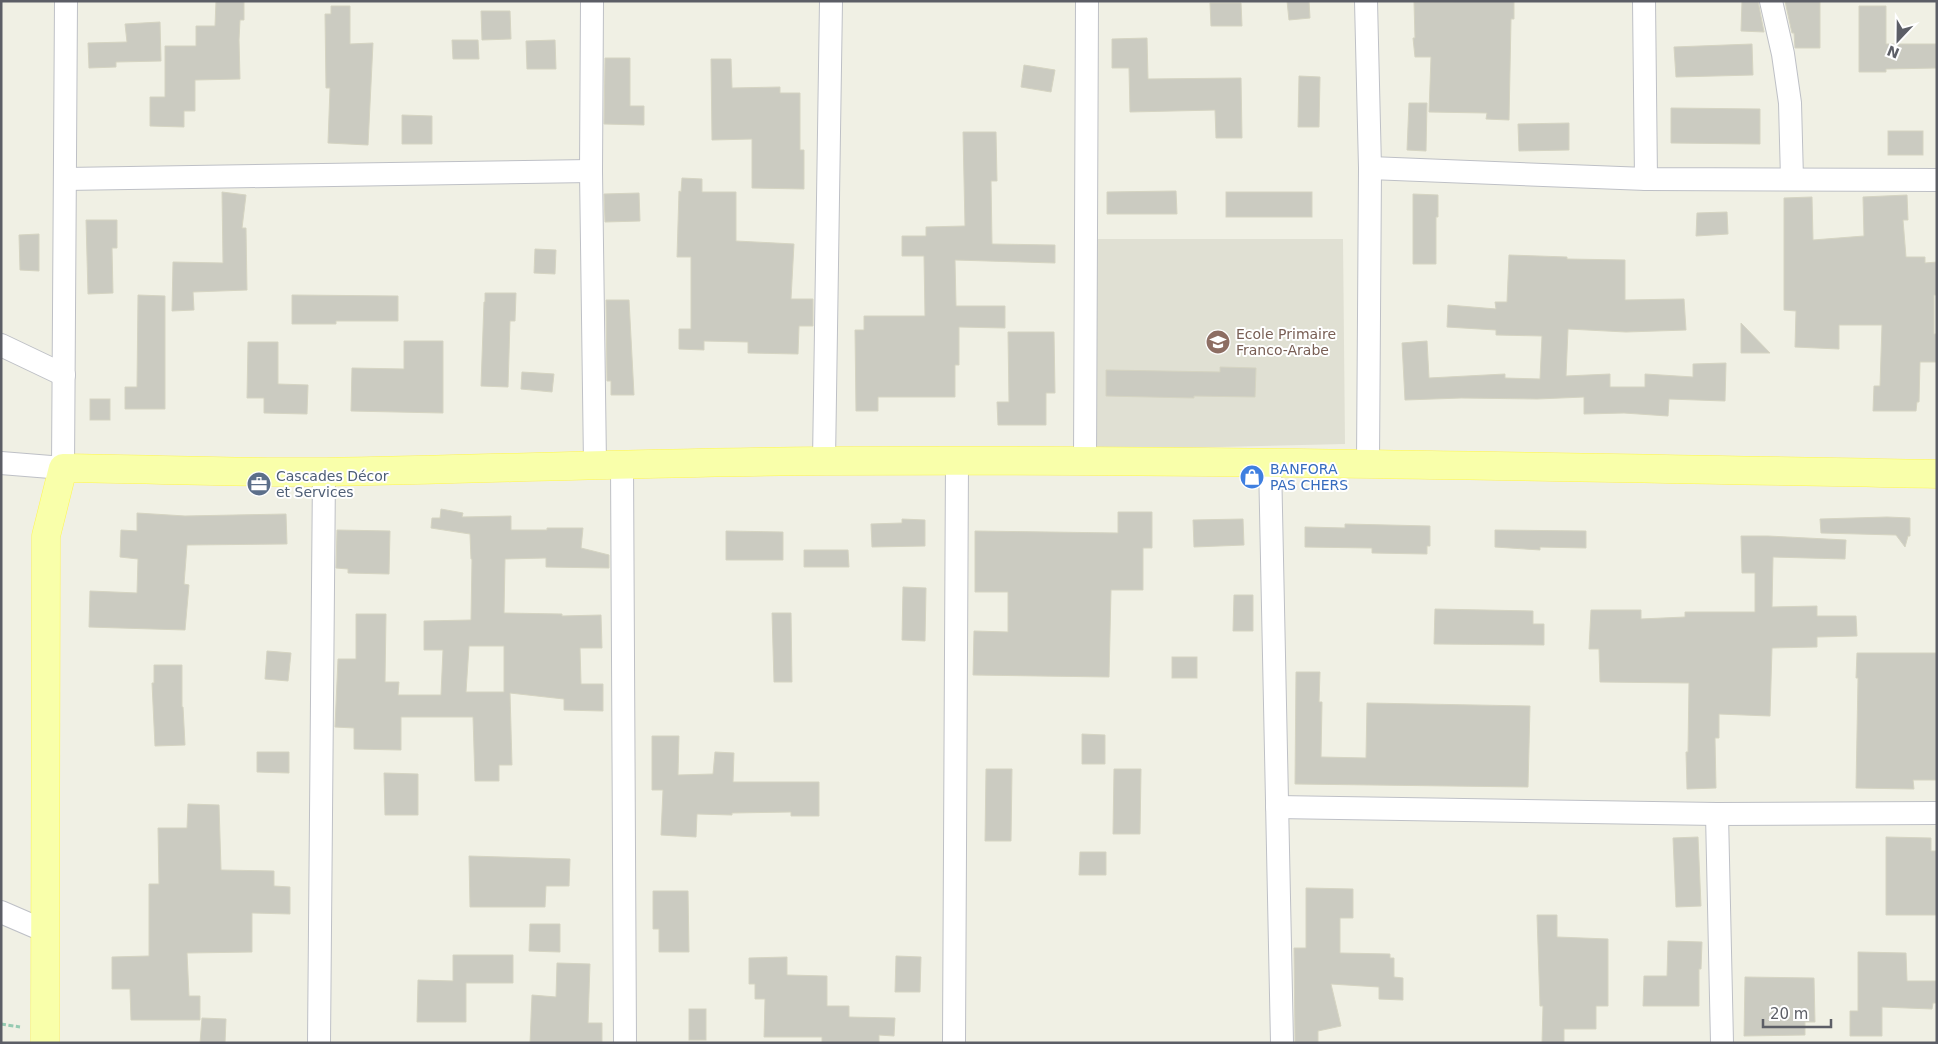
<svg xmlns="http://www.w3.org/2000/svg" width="1938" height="1044" viewBox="0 0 1938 1044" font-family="'DejaVu Sans',sans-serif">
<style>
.education{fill:#e0e0d3}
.building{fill:#cbcbc1;stroke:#d5d4c2;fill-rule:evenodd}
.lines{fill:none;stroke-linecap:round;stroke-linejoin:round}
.minor-casing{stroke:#bec0c6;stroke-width:24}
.major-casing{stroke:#fff64f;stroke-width:29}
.path{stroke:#96cbb2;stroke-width:3;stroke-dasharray:5 2.5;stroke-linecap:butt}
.minor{stroke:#fff;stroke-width:22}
.major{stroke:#f9ffaa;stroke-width:28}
.labels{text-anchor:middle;stroke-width:4;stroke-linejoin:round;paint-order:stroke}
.education-label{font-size:14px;fill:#785e54;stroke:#fff;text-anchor:start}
.shop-label{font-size:14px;fill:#366cbe;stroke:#fff;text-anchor:start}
.service-label{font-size:14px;fill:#4e5e75;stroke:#fff;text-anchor:start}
</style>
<rect width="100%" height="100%" fill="#f0f0e4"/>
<polygon class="education" points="1092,239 1343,239 1345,444 1093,450"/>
<g class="building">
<polygon points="216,1 244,1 244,20 240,20 239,40 240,79 195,80 195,111 184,111 184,127 150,126 150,97 165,97 165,46 196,46 196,26 215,26"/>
<polygon points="1287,1 1309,1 1310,18 1289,20"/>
<polygon points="1514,1 1514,19 1511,19 1509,120 1486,119 1487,113 1429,112 1431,57 1415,57 1413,38 1415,38 1414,2"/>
<polygon points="1742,1 1758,1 1764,32 1741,31"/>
<polygon points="1785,1 1820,1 1820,48 1795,48 1794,33 1792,33"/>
<polygon points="1210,3 1241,3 1242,26 1211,26"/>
<polygon points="331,6 350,6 350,44 373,43 368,145 328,143 330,88 326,88 325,14 331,14"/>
<polygon points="1859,6 1886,6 1886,44 1936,44 1936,68 1886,69 1886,72 1859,72"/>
<polygon points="481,11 510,11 511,39 482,40"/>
<polygon points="160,22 161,61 116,62 116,67 89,68 88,43 127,42 125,24"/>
<polygon points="1147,38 1148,79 1241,78 1242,138 1216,138 1215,110 1130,112 1129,68 1112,68 1112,39"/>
<polygon points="452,40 478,40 479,59 453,59"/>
<polygon points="555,40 556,69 527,69 526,41"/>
<polygon points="1752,44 1753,75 1676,77 1674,47"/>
<polygon points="605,58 630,58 630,106 644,106 644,125 604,124"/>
<polygon points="711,59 731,59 732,88 780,87 780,93 800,93 800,150 804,150 804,189 752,188 752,139 712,140"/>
<polygon points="1024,65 1055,70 1051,92 1021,87"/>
<polygon points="1299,76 1320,77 1319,127 1298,127"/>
<polygon points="1409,103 1427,103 1426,151 1407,150"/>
<polygon points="1671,108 1760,109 1760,144 1671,143"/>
<polygon points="402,115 432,116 432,144 402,144"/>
<polygon points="1569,123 1569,150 1519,151 1518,124"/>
<rect x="1888" y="131" width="35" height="24"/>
<polygon points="963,132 996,132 997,181 991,181 992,244 1055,245 1055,263 955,260 956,306 1005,306 1005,328 959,327 959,365 955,365 955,397 878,397 878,411 856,411 855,330 864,330 864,316 925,316 924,256 902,256 902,236 926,236 926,227 965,226"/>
<polygon points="682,178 702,179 702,192 736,192 736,241 794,244 791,299 813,299 813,326 799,326 798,354 748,353 748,342 704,341 704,350 679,349 679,329 691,329 691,257 677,257 679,191 681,192"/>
<polygon points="1176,191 1177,214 1107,214 1107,192"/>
<polygon points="222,192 246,195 242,228 246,228 247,290 193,292 194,310 172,311 173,262 223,263"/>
<rect x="1226" y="192" width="86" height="25"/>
<polygon points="639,193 640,221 605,222 604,194"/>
<polygon points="1413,194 1438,195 1438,217 1436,217 1436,264 1413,264"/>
<polygon points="1907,195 1908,220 1903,220 1906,257 1925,257 1925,263 1937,262 1937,295 1934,295 1934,334 1937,334 1937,362 1920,362 1919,402 1917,402 1916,411 1873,411 1874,386 1880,386 1882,325 1839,325 1839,349 1795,347 1796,311 1784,310 1784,198 1812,197 1813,240 1864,236 1863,197"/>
<polygon points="1727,212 1728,234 1696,236 1697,213"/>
<polygon points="86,220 117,220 117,248 112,248 113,293 88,294"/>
<polygon points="39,234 39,271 20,270 19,235"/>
<polygon points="535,249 556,250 555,274 534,273"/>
<polygon points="1509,255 1567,257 1567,259 1625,260 1625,300 1684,299 1686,330 1626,332 1568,329 1566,376 1610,374 1610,387 1645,387 1645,374 1693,377 1693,364 1726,363 1725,401 1669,399 1668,416 1624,413 1584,414 1584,397 1537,399 1461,398 1405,400 1402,343 1427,341 1429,378 1505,374 1505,378 1540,379 1542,336 1496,335 1496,330 1447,327 1448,305 1496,309 1495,302 1507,302"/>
<polygon points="485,293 516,293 515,321 510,321 508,387 481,386 484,302 485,302"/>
<polygon points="138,295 165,296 165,409 125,409 125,387 137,387"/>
<polygon points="292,295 398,296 398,321 336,321 336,324 292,324"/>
<polygon points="606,300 629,300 634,395 611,395 611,381 607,381"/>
<polygon points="1741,323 1770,353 1741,353"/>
<polygon points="1008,332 1054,332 1055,393 1046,393 1046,425 998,425 997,402 1009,402"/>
<polygon points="404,341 443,341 443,413 351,411 352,368 404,369"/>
<polygon points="248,342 278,342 278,384 308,385 307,414 264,413 264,398 247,398"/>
<polygon points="1220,367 1256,368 1255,397 1194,396 1194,398 1106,396 1106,370 1220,372"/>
<polygon points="522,372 554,374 552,392 521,389"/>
<rect x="90" y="399" width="20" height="21"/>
<path d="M441,509L463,513L462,517L511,516V530H547V528H583L581,548L609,555V568L546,567V558L505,559L504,613L562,614V616L601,615L602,648H580L581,684H603V711L564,710V699L510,693L512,765H499V781H475L473,717H401V750L354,749V728L335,727L338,659H356V614H386L385,682H399L398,695H441L443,650H424V621L471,620L472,559H471L470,534L431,528L432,518H440ZM469,646H504V692H466Z"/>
<polygon points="1118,512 1152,512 1152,548 1143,548 1143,590 1111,590 1109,677 973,675 974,631 1008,632 1008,592 975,592 975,531 1118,533"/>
<polygon points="137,513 185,516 286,514 287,544 187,545 184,584 189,585 185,630 89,627 90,591 137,593 138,559 120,557 121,530 137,531"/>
<polygon points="1887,517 1910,518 1910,536 1908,536 1905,547 1896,535 1821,533 1820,519"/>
<polygon points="902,519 925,520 925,546 872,547 871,524 902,523"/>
<polygon points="1243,519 1244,545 1194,547 1193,520"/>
<polygon points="1345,524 1430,526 1430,546 1427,546 1427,554 1372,553 1372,548 1305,547 1305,527 1345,528"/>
<polygon points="337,530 390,531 389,574 348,573 348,569 336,568"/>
<polygon points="1495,530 1586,531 1586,548 1540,547 1540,550 1495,547"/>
<polygon points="726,531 783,532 783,560 726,560"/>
<polygon points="1741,536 1768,536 1846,540 1845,559 1773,557 1772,607 1817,606 1817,616 1856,616 1857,636 1817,637 1817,647 1772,648 1770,716 1719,714 1719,738 1715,738 1716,788 1687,789 1686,752 1688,752 1689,683 1600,682 1599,649 1589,649 1591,610 1641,610 1641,619 1685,617 1685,612 1755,612 1755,573 1742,573"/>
<polygon points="804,550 848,550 849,567 804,567"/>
<polygon points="903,587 926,588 925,641 902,640"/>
<polygon points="1234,595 1253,595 1253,631 1233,631"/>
<polygon points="1435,609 1533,611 1533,624 1544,624 1544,645 1434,644"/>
<polygon points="772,613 791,613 792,682 774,682"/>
<polygon points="267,651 291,653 288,681 265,679"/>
<polygon points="1857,653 1937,653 1937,780 1913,780 1914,789 1856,788 1858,678 1856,678"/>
<rect x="1172" y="657" width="25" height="21"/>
<polygon points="154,665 182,665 182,707 183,707 185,745 155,746 152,683 154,683"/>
<polygon points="1296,672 1320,672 1319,702 1322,702 1321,757 1366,758 1367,703 1530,706 1528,787 1295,784"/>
<polygon points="1082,734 1105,735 1105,764 1082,764"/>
<polygon points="652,736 679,736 678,775 713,774 715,752 734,753 733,782 819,782 819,816 791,816 791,812 732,813 732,815 697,814 696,837 661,835 663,790 652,790"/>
<polygon points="257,752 289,752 289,773 257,772"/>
<polygon points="986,769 1012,769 1011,841 985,841"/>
<polygon points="1114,769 1141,769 1140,834 1113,834"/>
<polygon points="384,773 418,774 418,815 385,815"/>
<polygon points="188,804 219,805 221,870 274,871 274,886 290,887 290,914 252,913 252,952 187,953 189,996 200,996 200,1020 131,1020 130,989 112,989 112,957 149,956 149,884 159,884 158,828 187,828"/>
<polygon points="1698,837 1701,906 1676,907 1673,838"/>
<polygon points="1886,837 1931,838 1931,851 1937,851 1937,915 1886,915"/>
<polygon points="1080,852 1106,852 1106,875 1079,875"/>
<polygon points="469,856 570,859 569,886 546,886 545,907 470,907"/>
<polygon points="1306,888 1353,889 1353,918 1340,918 1340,953 1390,954 1390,958 1394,958 1394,977 1403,978 1403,1000 1379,999 1379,987 1331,984 1341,1026 1318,1031 1318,1043 1295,1043 1294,948 1306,948"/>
<polygon points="653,891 688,891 689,952 659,952 659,929 653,929"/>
<polygon points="1537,915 1557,915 1557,937 1608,939 1608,1006 1596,1006 1596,1029 1564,1029 1564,1043 1542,1043 1543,1006 1540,1006"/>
<polygon points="530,924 560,924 560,952 529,951"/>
<polygon points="1668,941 1702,942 1701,969 1699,969 1699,1006 1643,1006 1644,976 1667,976"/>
<polygon points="1858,952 1906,953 1907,981 1937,981 1937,1003 1933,1003 1932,1009 1882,1007 1882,1036 1850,1036 1850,1011 1858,1011"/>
<polygon points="453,955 513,955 513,983 466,983 466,1022 417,1022 418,980 453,981"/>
<polygon points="896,956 921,957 920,992 895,992"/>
<polygon points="787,957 787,975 827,976 827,1006 849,1006 849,1017 895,1018 894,1036 879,1035 879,1043 822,1043 822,1037 764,1037 765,999 755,999 755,984 749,984 749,958"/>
<polygon points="557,963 590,964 588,1023 602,1023 602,1043 530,1043 532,995 556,997"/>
<polygon points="1745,977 1814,978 1815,1022 1805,1022 1805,1035 1744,1036"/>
<rect x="689" y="1009" width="17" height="31"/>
<polygon points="202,1018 226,1019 225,1043 200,1043"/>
</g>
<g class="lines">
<defs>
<g id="minor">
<polyline points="592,1 591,171 595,464"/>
<polyline points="1366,1 1370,168 1368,463"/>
<polyline points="1644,1 1646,179"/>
<polyline points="1771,1 1783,54 1790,103 1792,179"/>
<polyline points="1370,168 1646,179 1937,180"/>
<polyline points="65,179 591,171"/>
<polyline points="1,345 64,375"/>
<polyline points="824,461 831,1"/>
<polyline points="1085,462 1087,1"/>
<polyline points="1270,462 1282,1043"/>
<polyline points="1,463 63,468 66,1"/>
<polyline points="622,464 625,1043"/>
<polyline points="1277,807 1717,814 1937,813"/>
<polyline points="1717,814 1722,1043"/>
<polyline points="1,912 45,931"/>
<polyline points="319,1043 324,472"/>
<polyline points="954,1043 957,461"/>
</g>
<path id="major" d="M45,1043L46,536L63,468C151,469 239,473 327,472C493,469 660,462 826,461C1196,459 1566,467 1937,474"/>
</defs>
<use href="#minor" class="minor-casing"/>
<use href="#major" class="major-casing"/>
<polyline class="path" points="1,1024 20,1027"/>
<use href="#minor" class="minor"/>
<use href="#major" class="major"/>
</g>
<defs>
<symbol id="school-disc" viewBox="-11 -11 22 22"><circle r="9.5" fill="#8d6e63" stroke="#fff"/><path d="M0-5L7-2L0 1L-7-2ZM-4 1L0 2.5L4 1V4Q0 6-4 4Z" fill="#fff"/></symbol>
<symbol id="shop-disc" viewBox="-11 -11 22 22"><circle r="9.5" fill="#3f7fe0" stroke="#fff"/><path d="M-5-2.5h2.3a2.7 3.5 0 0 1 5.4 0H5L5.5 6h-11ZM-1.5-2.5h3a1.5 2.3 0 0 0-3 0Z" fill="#fff"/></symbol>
<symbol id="office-disc" viewBox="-11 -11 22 22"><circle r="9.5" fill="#5c6f8a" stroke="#fff"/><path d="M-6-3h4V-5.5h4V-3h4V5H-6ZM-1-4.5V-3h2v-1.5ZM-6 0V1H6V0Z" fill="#fff"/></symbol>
</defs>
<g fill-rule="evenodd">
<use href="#school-disc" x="1204" y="328" width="28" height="28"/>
<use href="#shop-disc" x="1238" y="463" width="28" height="28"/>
<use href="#office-disc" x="245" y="470" width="28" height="28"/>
</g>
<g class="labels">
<g class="education-label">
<text x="1236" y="339">Ecole Primaire<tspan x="1236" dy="16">Franco-Arabe</tspan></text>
</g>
<g class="shop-label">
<text x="1270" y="474">BANFORA<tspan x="1270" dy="16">PAS CHERS</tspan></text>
</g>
<g class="service-label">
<text x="276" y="481">Cascades Décor<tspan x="276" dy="16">et Services</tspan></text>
</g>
</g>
<rect width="1938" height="1044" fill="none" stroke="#5c5e66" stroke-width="5"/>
<g transform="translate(1898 40) rotate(202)" stroke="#ffffff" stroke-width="4" paint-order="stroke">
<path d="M0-4L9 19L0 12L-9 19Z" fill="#5c5e66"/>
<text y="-8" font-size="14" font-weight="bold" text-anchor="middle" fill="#5c5e66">N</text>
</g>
<path d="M1763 1019v8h68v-8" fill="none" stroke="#5c5e66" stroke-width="2.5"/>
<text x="1770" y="1019" font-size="15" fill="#5c5e66" stroke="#ffffff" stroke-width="4" paint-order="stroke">20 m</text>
</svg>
